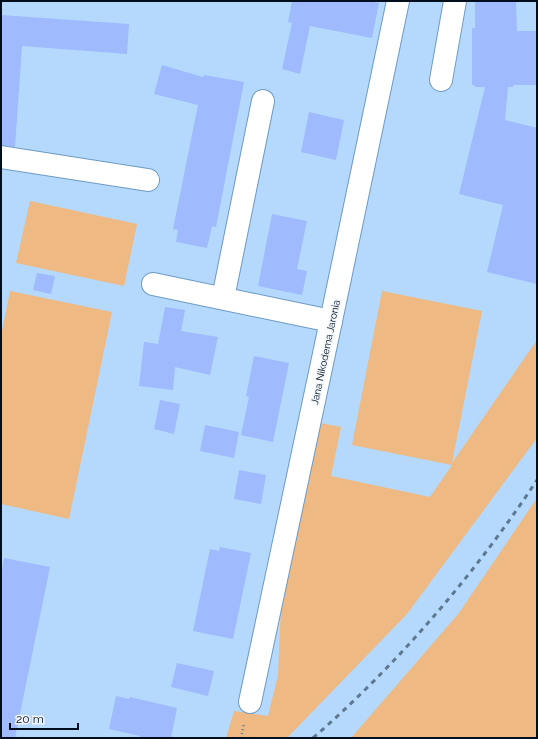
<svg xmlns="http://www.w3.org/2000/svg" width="538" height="739" viewBox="0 0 538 739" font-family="Raleway,sans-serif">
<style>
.green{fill:#eeb982}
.building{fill:#9fbafd}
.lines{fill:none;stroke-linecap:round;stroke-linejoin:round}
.minor-casing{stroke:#6e9ac3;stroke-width:24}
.path{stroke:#5f7892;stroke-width:2.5;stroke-dasharray:1 3;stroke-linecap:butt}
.minor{stroke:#fff;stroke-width:22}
.rail{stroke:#5e7891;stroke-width:3;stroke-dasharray:5 5;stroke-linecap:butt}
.labels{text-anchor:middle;stroke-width:3;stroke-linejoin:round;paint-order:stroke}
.street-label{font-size:10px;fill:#000d1c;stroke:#f1f6fa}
</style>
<rect width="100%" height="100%" fill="#b4d9fc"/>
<g class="green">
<polygon points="30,201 137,224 124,286 16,263"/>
<polygon points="10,291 112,312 69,519 1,504 1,336"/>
<polygon points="382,291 482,311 452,463 537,340 537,438 407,614 287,738 226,738 234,711 268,716 278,675 281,607 320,423 341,427 331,476 430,497 452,465 352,445"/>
<polygon points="537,498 537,738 351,738 459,613"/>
</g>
<g class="building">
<polygon points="292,1 368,1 379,3 372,38 310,26 300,74 282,69 292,23 288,22"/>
<polygon points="475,1 516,1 517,31 537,31 537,85 513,85 513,87 508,87 505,120 537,128 537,284 487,272 503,205 459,194 485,87 475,87 475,85 472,85 472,28 475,28"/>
<polygon points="1,15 129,24 127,54 22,46 15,147 1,145"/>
<polygon points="162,65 203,77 204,75 244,82 216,227 212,226 207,248 176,242 178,230 173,229 198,105 154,94"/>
<polygon points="309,112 344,120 336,160 301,152"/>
<polygon points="272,214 307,221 297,269 307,271 302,295 258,286"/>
<polygon points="37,273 55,276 51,294 33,290"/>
<polygon points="165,307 185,310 181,331 218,337 210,375 175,367 173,390 139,386 144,342 158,344"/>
<polygon points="254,356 289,363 273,442 241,435 249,397 246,396"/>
<polygon points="160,400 180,404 174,434 154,429"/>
<polygon points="205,425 239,432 234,458 200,451"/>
<polygon points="239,470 266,475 261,504 234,499"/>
<polygon points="220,547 251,553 233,639 193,631 210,549 219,551"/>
<polygon points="4,558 50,567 15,738 1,738 1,576"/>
<polygon points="177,663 214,671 208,696 171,687"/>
<polygon points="116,696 129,699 130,697 177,708 171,738 140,738 140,736 109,729"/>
</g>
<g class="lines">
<defs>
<g id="minor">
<polyline points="441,80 455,1"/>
<polyline points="1,157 148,180"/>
<polyline points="153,284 331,321"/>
<polyline points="223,298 263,101"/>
<polyline points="250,702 331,321 398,1"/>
</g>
</defs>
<use href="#minor" class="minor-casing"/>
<polyline class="path" points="241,738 244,724"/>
<use href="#minor" class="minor"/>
<path class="rail" d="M313,738C398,664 475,574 537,480"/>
</g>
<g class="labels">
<g class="street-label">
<text transform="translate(325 352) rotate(-78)" y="4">Jana Nikodema Jaronia</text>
</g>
</g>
<rect width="538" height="739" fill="none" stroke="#000d1c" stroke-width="4"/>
<path d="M10 723v6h68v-6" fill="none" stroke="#000d1c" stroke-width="2"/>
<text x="16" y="723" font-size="12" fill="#000d1c" stroke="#f1f6fa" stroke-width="3" paint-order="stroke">20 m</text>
</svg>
